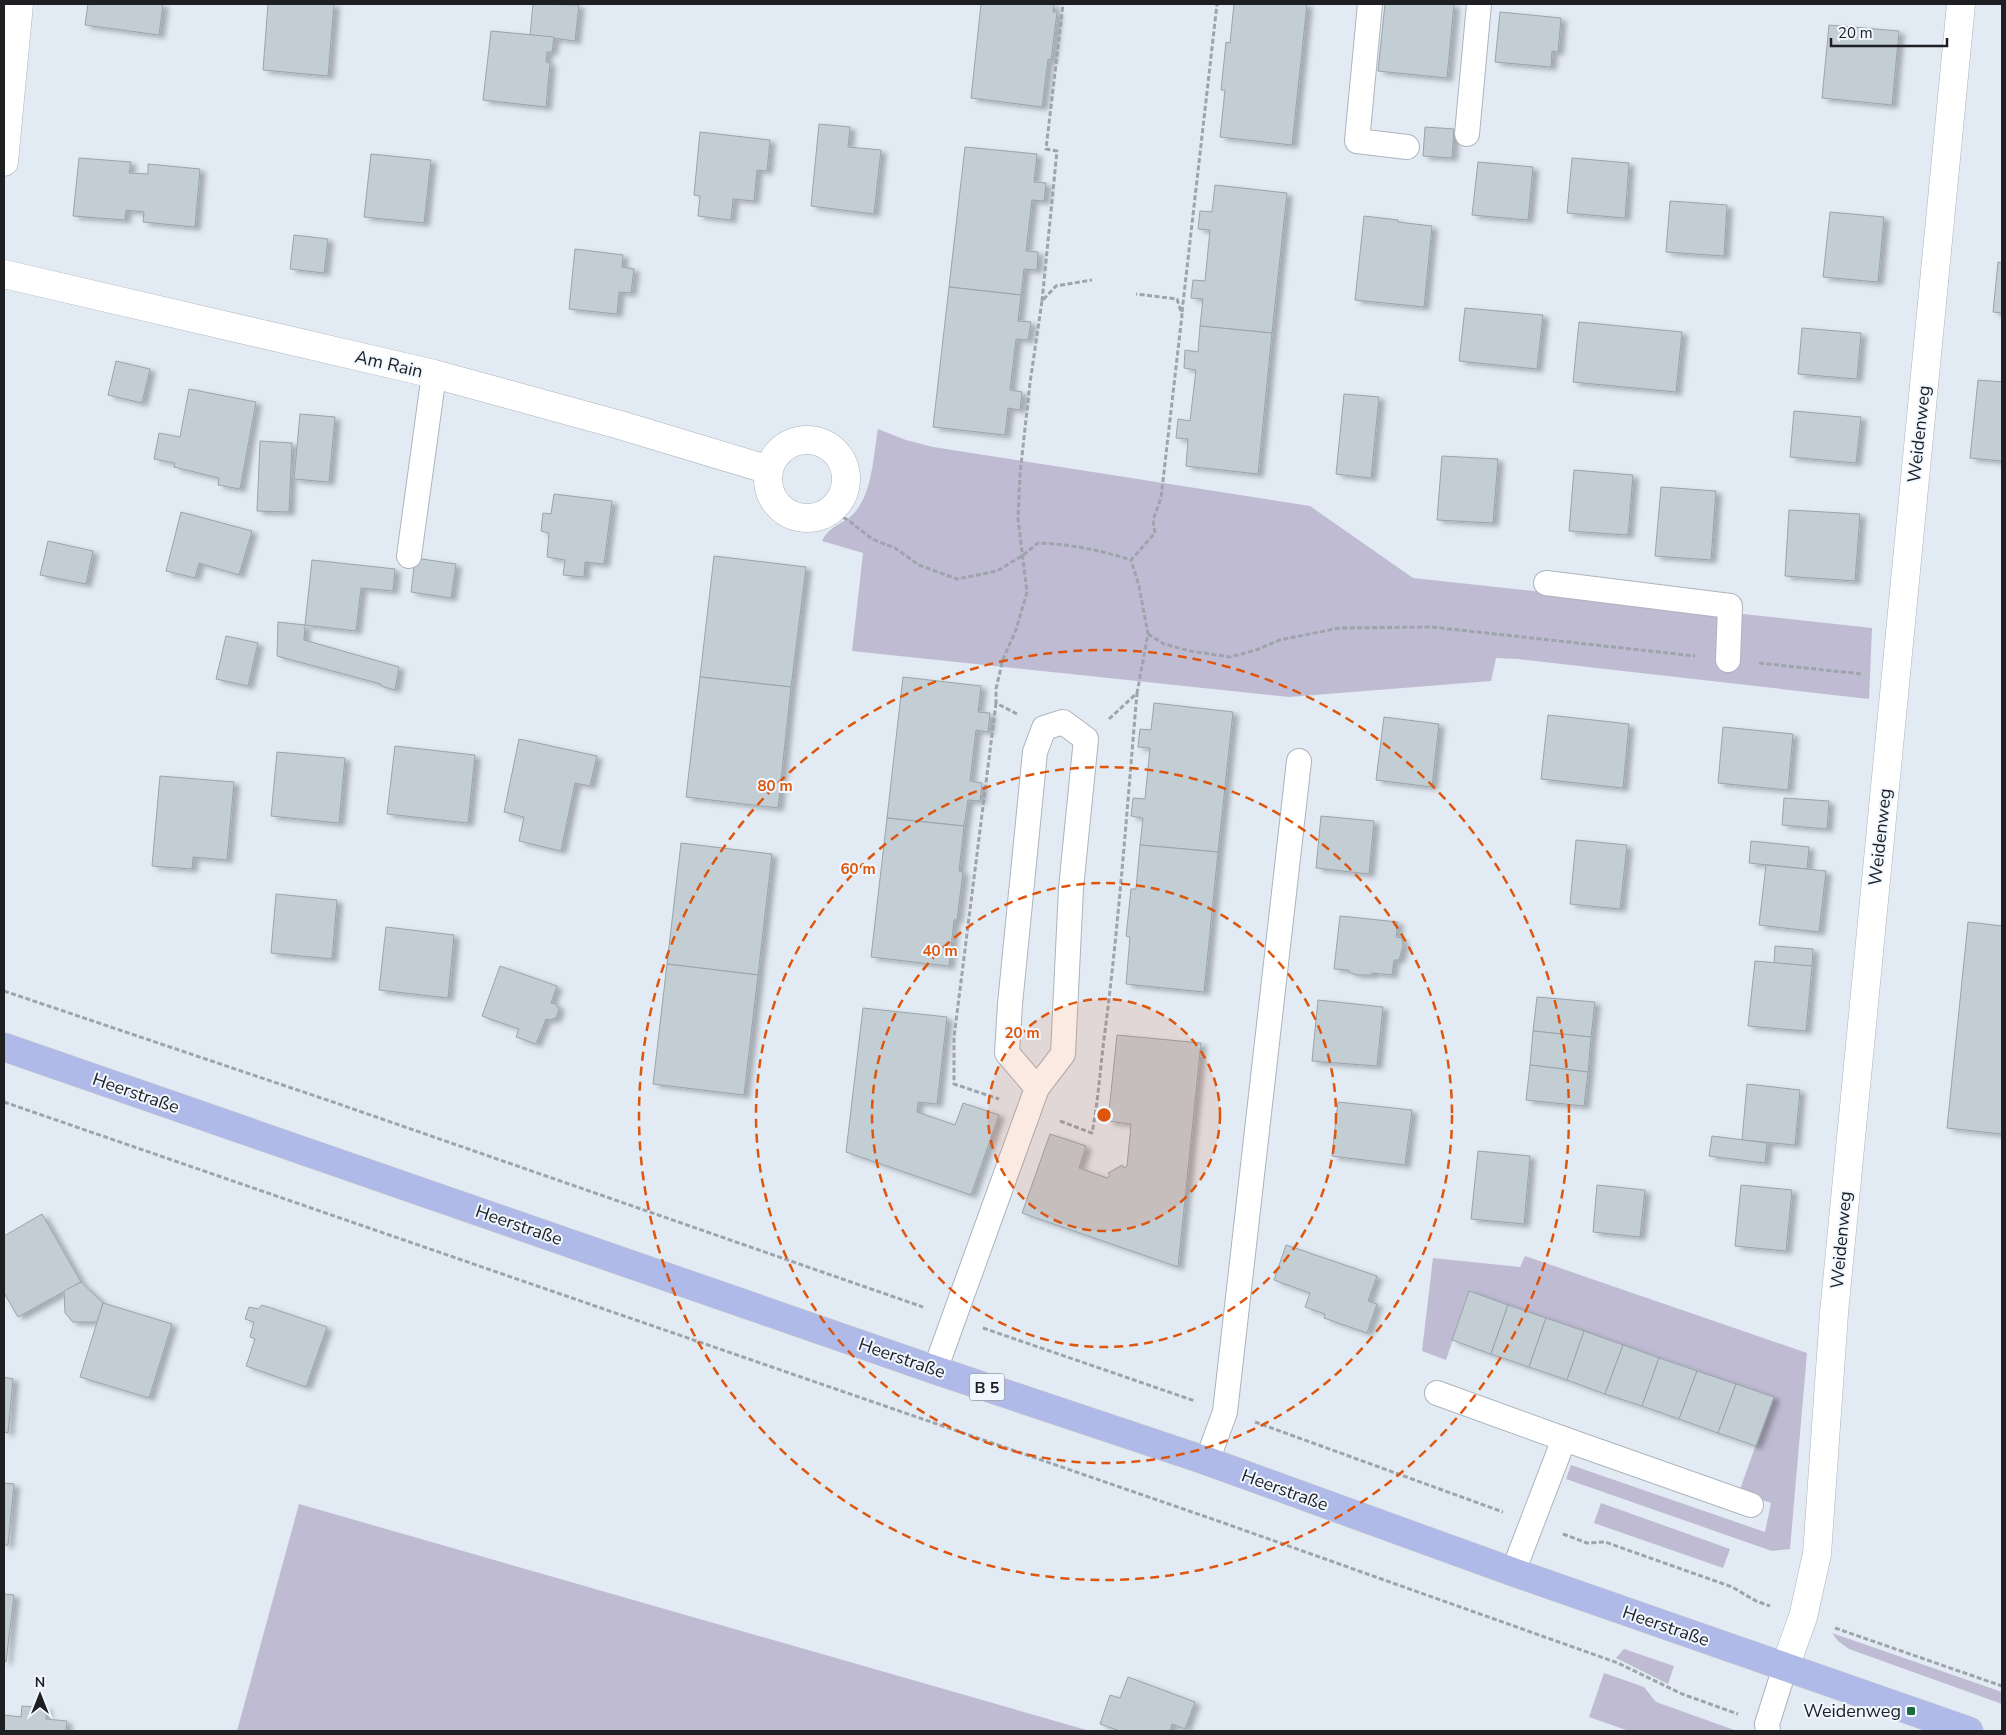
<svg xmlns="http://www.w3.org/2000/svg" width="2006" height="1735" viewBox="0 0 2006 1735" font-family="'Nunito Sans',sans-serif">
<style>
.green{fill:#bfbbd3}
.building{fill:#c2cdd4;stroke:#99a4ab;filter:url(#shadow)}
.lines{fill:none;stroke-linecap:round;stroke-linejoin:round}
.service-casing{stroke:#acb4bd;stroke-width:26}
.minor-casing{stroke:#acb4bd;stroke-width:29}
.primary-casing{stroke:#c9c9ca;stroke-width:29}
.path{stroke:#9ea4ab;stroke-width:3;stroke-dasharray:5 2.5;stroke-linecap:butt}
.service{stroke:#fff;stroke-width:24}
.minor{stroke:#fff;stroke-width:28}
.primary{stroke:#b0bae8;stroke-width:28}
.ring{fill:none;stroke:#de560d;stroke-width:2.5;stroke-dasharray:9 6}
.poi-dot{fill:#196c3e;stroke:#f0f7ff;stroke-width:2}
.labels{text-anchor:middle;stroke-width:4;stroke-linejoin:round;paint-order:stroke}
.shield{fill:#f0f7ff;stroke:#5c6065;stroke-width:1}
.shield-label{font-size:16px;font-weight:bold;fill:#1d1f23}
.street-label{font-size:18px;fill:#1d1f23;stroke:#f0f7ff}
.poi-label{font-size:18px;fill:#1d1f23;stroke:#f0f7ff;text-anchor:end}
.centre{fill:#de560d;stroke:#f0f7ff;stroke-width:2.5}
.ring-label{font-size:15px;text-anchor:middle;font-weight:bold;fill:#de560d;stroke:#f0f7ff;stroke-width:4;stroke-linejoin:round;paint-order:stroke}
</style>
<defs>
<filter id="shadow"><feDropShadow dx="5.5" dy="3" stdDeviation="2.5" flood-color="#0004"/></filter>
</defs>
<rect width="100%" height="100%" fill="#e2eaf3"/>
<g class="green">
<path d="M878,429L906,440L933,447L1310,506L1413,578L1872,628L1869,699L1518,659L1496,658L1491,681L1289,697L852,651L863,553L822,541C831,523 846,524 856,511C873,489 873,456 878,429Z"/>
<polygon points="1525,1256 1807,1353 1790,1549 1772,1551 1566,1479 1571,1465 1765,1532 1771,1503 1739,1492 1773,1397 1469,1292 1446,1360 1422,1351 1433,1258 1520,1267"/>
<polygon points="1601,1503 1730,1549 1723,1568 1594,1523"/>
<polygon points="299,1504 1090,1731 237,1731"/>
<polygon points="1832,1633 2002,1692 2002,1704 1849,1649 1838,1641"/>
<polygon points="1624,1649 1674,1666 1668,1684 1616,1658"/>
<polygon points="1604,1673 1644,1687 1656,1702 1737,1731 1629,1731 1589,1717"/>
</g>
<g class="building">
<polygon points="88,4 163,4 159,35 85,25"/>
<polygon points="268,4 334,4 328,76 263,70"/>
<polygon points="533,4 579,5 575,41 530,35"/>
<polygon points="981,4 1054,4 1053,12 1057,12 1051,60 1048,59 1042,107 971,98"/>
<polygon points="1234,4 1307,4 1292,145 1220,137 1225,90 1221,90 1226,42 1230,43"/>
<polygon points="1385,4 1454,4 1447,78 1378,71"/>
<polygon points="1500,12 1561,18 1558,52 1552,51 1551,67 1495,62"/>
<polygon points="1829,25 1899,31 1892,105 1822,98"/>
<polygon points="491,31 554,37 552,52 547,52 546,62 550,63 546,107 483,100"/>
<polygon points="819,124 850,127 848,147 881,150 874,214 811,206"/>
<polygon points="1425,127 1454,129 1452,158 1423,156"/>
<polygon points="700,132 770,140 767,171 757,170 754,201 733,199 731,220 698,216 700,196 694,195"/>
<polygon points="965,147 1037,154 1034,182 1046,183 1044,201 1032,200 1026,251 1038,252 1037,270 1024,269 1021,295 949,287"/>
<polygon points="371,154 431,160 424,223 364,217"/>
<polygon points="79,158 131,162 129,173 148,174 148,164 200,169 195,227 143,222 144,212 126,210 125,220 73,216"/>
<polygon points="1572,158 1629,163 1625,218 1567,213"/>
<polygon points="1478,162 1533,167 1528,220 1472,215"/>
<polygon points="1215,185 1287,193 1272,333 1200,326 1203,299 1191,298 1193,280 1205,281 1210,230 1198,229 1200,211 1212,212"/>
<polygon points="1670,201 1727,205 1724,256 1666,252"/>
<polygon points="1830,212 1884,217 1878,282 1823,277"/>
<polygon points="1364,216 1398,220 1398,222 1432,226 1424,307 1355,300"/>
<polygon points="294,235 328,239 324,273 290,269"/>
<polygon points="575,249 623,255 622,267 634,269 631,293 619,292 617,314 569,309"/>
<polygon points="1998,262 2002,263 2002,313 1993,312"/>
<polygon points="949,287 1021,295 1018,321 1031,322 1028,340 1016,339 1010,390 1022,392 1020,410 1008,408 1005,435 933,427"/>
<polygon points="1465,308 1543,315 1537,369 1459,361"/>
<polygon points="1579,322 1682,332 1676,392 1573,382"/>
<polygon points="1200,326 1272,333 1258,474 1186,466 1188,439 1176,438 1178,419 1190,421 1196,370 1184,368 1185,350 1198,352"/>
<polygon points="1802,328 1861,333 1857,379 1798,374"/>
<polygon points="116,361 150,369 142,403 108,395"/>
<polygon points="1978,380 2002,382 2002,461 1970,458"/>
<polygon points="189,389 256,402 240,489 218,485 219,478 174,467 175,463 154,459 159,433 180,437"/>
<polygon points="1344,394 1379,397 1371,478 1336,474"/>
<polygon points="1794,411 1861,417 1856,463 1790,457"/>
<polygon points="300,414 335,417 329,482 294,479"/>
<polygon points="260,441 292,443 289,512 257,511"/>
<polygon points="1442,456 1498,459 1493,523 1437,520"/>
<polygon points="1574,470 1633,475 1628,535 1569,531"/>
<polygon points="1661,487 1716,491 1711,560 1655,556"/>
<polygon points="554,494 612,501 604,564 585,562 584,577 563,575 565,560 547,557 549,533 541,531 543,513 551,514"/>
<polygon points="1789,510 1860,514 1855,581 1785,576"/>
<polygon points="181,512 252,531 239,575 199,563 195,578 166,571"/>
<polygon points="48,541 93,551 86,584 40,575"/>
<polygon points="714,556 806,567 791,687 700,677"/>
<polygon points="415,558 456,564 451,598 411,592"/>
<polygon points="312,560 395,569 393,591 361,588 356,631 305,625"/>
<polygon points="278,622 305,625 304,640 399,667 395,690 381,686 381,684 277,656"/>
<polygon points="226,636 258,643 248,686 216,679"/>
<polygon points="700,677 791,687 778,808 686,797"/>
<polygon points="903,677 981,686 978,712 990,713 988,732 976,730 970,781 982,783 980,801 968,800 964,826 887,818"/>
<polygon points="1154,703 1233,712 1218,852 1140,845 1143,818 1131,816 1133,798 1145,799 1150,748 1138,747 1140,729 1151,730"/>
<polygon points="1548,715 1629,724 1623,788 1541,779"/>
<polygon points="1384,717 1439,724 1432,787 1376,780"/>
<polygon points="1723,727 1793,734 1788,790 1718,783"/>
<polygon points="519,739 597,756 590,786 575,783 561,851 519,841 524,817 504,812"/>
<polygon points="395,746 475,755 468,823 387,814"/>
<polygon points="277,752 345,758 339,823 271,816"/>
<polygon points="160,776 234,782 227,860 193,857 192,869 152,866"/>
<polygon points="1784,798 1829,801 1827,829 1782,825"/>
<polygon points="1321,816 1374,821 1369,874 1316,868"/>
<polygon points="887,818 964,826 959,871 963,872 957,920 954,920 949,966 871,957"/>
<polygon points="1576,840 1627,845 1620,909 1570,904"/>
<polygon points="1751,841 1809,847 1807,869 1749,863"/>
<polygon points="681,843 772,854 758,975 667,964"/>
<polygon points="1140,845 1218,852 1204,992 1126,984 1130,937 1126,936 1131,889 1136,889"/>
<polygon points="1766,865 1826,871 1819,932 1759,925"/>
<polygon points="276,894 337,900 332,959 271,953"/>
<polygon points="1340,916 1398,922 1396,937 1402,938 1403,946 1399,960 1394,960 1392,975 1372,973 1372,975 1357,975 1349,972 1349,970 1334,969"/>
<polygon points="1968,922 2002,926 2002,1134 1947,1128"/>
<polygon points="386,927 454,935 448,998 379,990"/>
<polygon points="1775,946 1813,949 1812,966 1774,963"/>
<polygon points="1755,961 1812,966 1806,1031 1748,1026"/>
<polygon points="667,964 758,975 744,1095 653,1084"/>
<polygon points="500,966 557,986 551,1003 556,1004 559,1010 556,1018 550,1020 546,1019 536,1044 516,1037 519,1029 482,1016"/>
<polygon points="1537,997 1595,1002 1591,1037 1533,1031"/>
<polygon points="1318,1000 1383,1007 1377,1066 1312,1061"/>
<polygon points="863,1008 947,1017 937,1104 918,1102 917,1112 955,1125 963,1103 999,1115 971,1195 846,1152"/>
<polygon points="1533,1031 1591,1037 1588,1072 1530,1065"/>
<polygon points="1117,1035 1201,1043 1178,1267 1022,1213 1050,1134 1086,1146 1079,1168 1107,1178 1110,1176 1108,1173 1122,1165 1124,1168 1127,1166 1131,1124 1108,1121"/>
<polygon points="1530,1065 1588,1072 1584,1106 1526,1100"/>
<polygon points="1747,1084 1800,1090 1795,1145 1742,1140"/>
<polygon points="1338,1102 1412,1110 1405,1165 1332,1156"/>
<polygon points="1712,1136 1767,1143 1765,1163 1709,1156"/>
<polygon points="1478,1151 1530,1156 1524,1224 1471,1219"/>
<polygon points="1597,1185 1645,1190 1640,1237 1593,1232"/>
<polygon points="1741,1185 1792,1190 1786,1251 1735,1246"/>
<polygon points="42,1214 81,1282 18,1317 4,1293 4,1236"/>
<polygon points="1286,1245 1377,1276 1368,1301 1377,1304 1367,1333 1324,1318 1325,1314 1305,1307 1310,1293 1274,1280"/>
<polygon points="81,1282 103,1303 97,1322 73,1322 65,1313 64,1291"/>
<polygon points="1469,1291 1508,1305 1491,1354 1452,1340"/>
<polygon points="103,1303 172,1324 149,1398 80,1377"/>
<polygon points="262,1305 327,1327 306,1387 246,1366 255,1339 250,1337 254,1322 245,1319 249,1307 258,1309"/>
<polygon points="1508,1305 1546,1318 1529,1367 1491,1354"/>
<polygon points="1546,1318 1584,1331 1567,1380 1529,1367"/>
<polygon points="1584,1331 1623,1345 1605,1394 1567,1380"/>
<polygon points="1623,1345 1659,1358 1642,1406 1605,1394"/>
<polygon points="1659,1358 1697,1371 1679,1419 1642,1406"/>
<polygon points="1697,1371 1736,1384 1718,1433 1679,1419"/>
<polygon points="4,1377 13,1379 8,1433 4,1432"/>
<polygon points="1736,1384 1774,1397 1756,1446 1718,1433"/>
<polygon points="4,1483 14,1484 8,1545 4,1545"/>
<polygon points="4,1594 14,1595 6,1662 4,1661"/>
<polygon points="1128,1677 1195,1702 1185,1729 1172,1724 1170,1731 1120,1731 1100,1724 1110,1695 1120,1698"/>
<polygon points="22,1706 47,1708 46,1719 67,1721 66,1731 4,1731 4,1715 21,1717"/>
</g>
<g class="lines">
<defs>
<g id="service">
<polyline points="1370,4 1357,141 1407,147"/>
<polyline points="1467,134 1479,4"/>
<polyline points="409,556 434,374"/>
<polyline points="1546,583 1730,606 1728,660"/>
<polyline points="935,1370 1037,1088 1063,1054 1071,888 1086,739 1063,722 1044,728 1035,752 1010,1004 1007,1053 1037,1088"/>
<polyline points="1437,1393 1564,1439 1513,1572"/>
<polyline points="1564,1439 1751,1505"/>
<polyline points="1207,1461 1225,1412 1299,761"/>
<polyline points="1768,1731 1767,1724 1785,1667"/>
</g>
<g id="minor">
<polyline points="4,162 19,4"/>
<polyline points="4,274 434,374 620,425 769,470"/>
<circle cx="807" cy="479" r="39"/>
<polyline points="1785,1667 1803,1617 1817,1554 1834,1313 1961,4"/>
</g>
<polyline id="primary" points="4,1047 935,1370 1207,1461 1513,1572 1969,1731"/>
</defs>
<use href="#service" class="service-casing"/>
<use href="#minor" class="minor-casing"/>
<use href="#primary" class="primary-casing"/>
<g class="path">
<polyline points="1042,301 1057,151 1046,149 1063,4"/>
<polyline points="1182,312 1217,4"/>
<path d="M830,510L848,520L872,539L895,548L919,565L957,579L997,571L1022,556L1038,543C1070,544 1100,550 1131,560L1155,533L1153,520L1161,498L1182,315L1177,299L1136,294"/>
<polyline points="1148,634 1164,644 1190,651 1230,657 1256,650 1280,640 1339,628 1432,627 1695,656"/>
<polyline points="1759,663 1862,674"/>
<polyline points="996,703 954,1037 954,1084 999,1099"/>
<polyline points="1017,714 996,703 996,689 1003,659 1016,630 1027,592 1018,519 1020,474 1030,383 1042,301 1056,286 1092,280"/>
<polyline points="1109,719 1137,693 1148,634 1139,586 1131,560"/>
<polyline points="4,991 336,1103 923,1307"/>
<polyline points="4,1102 1221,1522 1618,1663 1682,1694 1738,1714"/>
<path d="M1060,1121L1092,1133C1098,1102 1100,1071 1104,1039C1119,924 1127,808 1137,693"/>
<polyline points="983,1328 1195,1401"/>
<polyline points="1255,1422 1503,1512"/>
<polyline points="1563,1534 1587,1543 1605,1542 1732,1587 1756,1601 1770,1606"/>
<polyline points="1835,1628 2002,1686"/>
</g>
<use href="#service" class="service"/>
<use href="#minor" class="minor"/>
<use href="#primary" class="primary"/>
</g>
<circle cx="1104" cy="1115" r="116" fill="#de560d" fill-opacity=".12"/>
<g class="ring">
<circle cx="1104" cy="1115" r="116"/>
<circle cx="1104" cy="1115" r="232"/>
<circle cx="1104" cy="1115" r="348"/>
<circle cx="1104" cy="1115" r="465"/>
</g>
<rect class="poi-dot" x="1906" y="1706" width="10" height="10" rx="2.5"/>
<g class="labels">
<rect class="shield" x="969.5" y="1373.5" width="35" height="27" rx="4"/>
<g class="shield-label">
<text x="987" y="1393">B 5</text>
</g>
<g class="street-label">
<text transform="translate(389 364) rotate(13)" y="6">Am Rain</text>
<text transform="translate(1919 434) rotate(-84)" y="6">Weidenweg</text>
<text transform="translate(1880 837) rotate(-84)" y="6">Weidenweg</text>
<text transform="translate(136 1093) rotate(19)" y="6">Heerstraße</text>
<text transform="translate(519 1225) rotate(19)" y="6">Heerstraße</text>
<text transform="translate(1841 1240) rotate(-85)" y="6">Weidenweg</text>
<text transform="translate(902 1358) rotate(19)" y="6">Heerstraße</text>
<text transform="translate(1285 1490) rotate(20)" y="6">Heerstraße</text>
<text transform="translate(1666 1626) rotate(19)" y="6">Heerstraße</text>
</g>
<g class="poi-label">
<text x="1901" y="1717">Weidenweg</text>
</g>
</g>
<circle cx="1104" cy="1115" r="8" class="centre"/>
<g class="ring-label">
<text x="775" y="791">80 m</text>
<text x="858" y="874">60 m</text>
<text x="940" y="956">40 m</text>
<text x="1022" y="1038">20 m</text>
</g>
<rect width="2006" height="1735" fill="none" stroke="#1d1f23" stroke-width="10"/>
<g transform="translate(40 1695)" stroke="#f0f7ff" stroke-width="4" paint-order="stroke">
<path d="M0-4L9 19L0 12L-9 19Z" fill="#1d1f23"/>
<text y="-8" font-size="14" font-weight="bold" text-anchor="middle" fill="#1d1f23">N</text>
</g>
<path d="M1831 38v8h116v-8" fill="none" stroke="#1d1f23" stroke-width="2.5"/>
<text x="1838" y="38" font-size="15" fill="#1d1f23" stroke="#f0f7ff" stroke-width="4" paint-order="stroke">20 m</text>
</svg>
